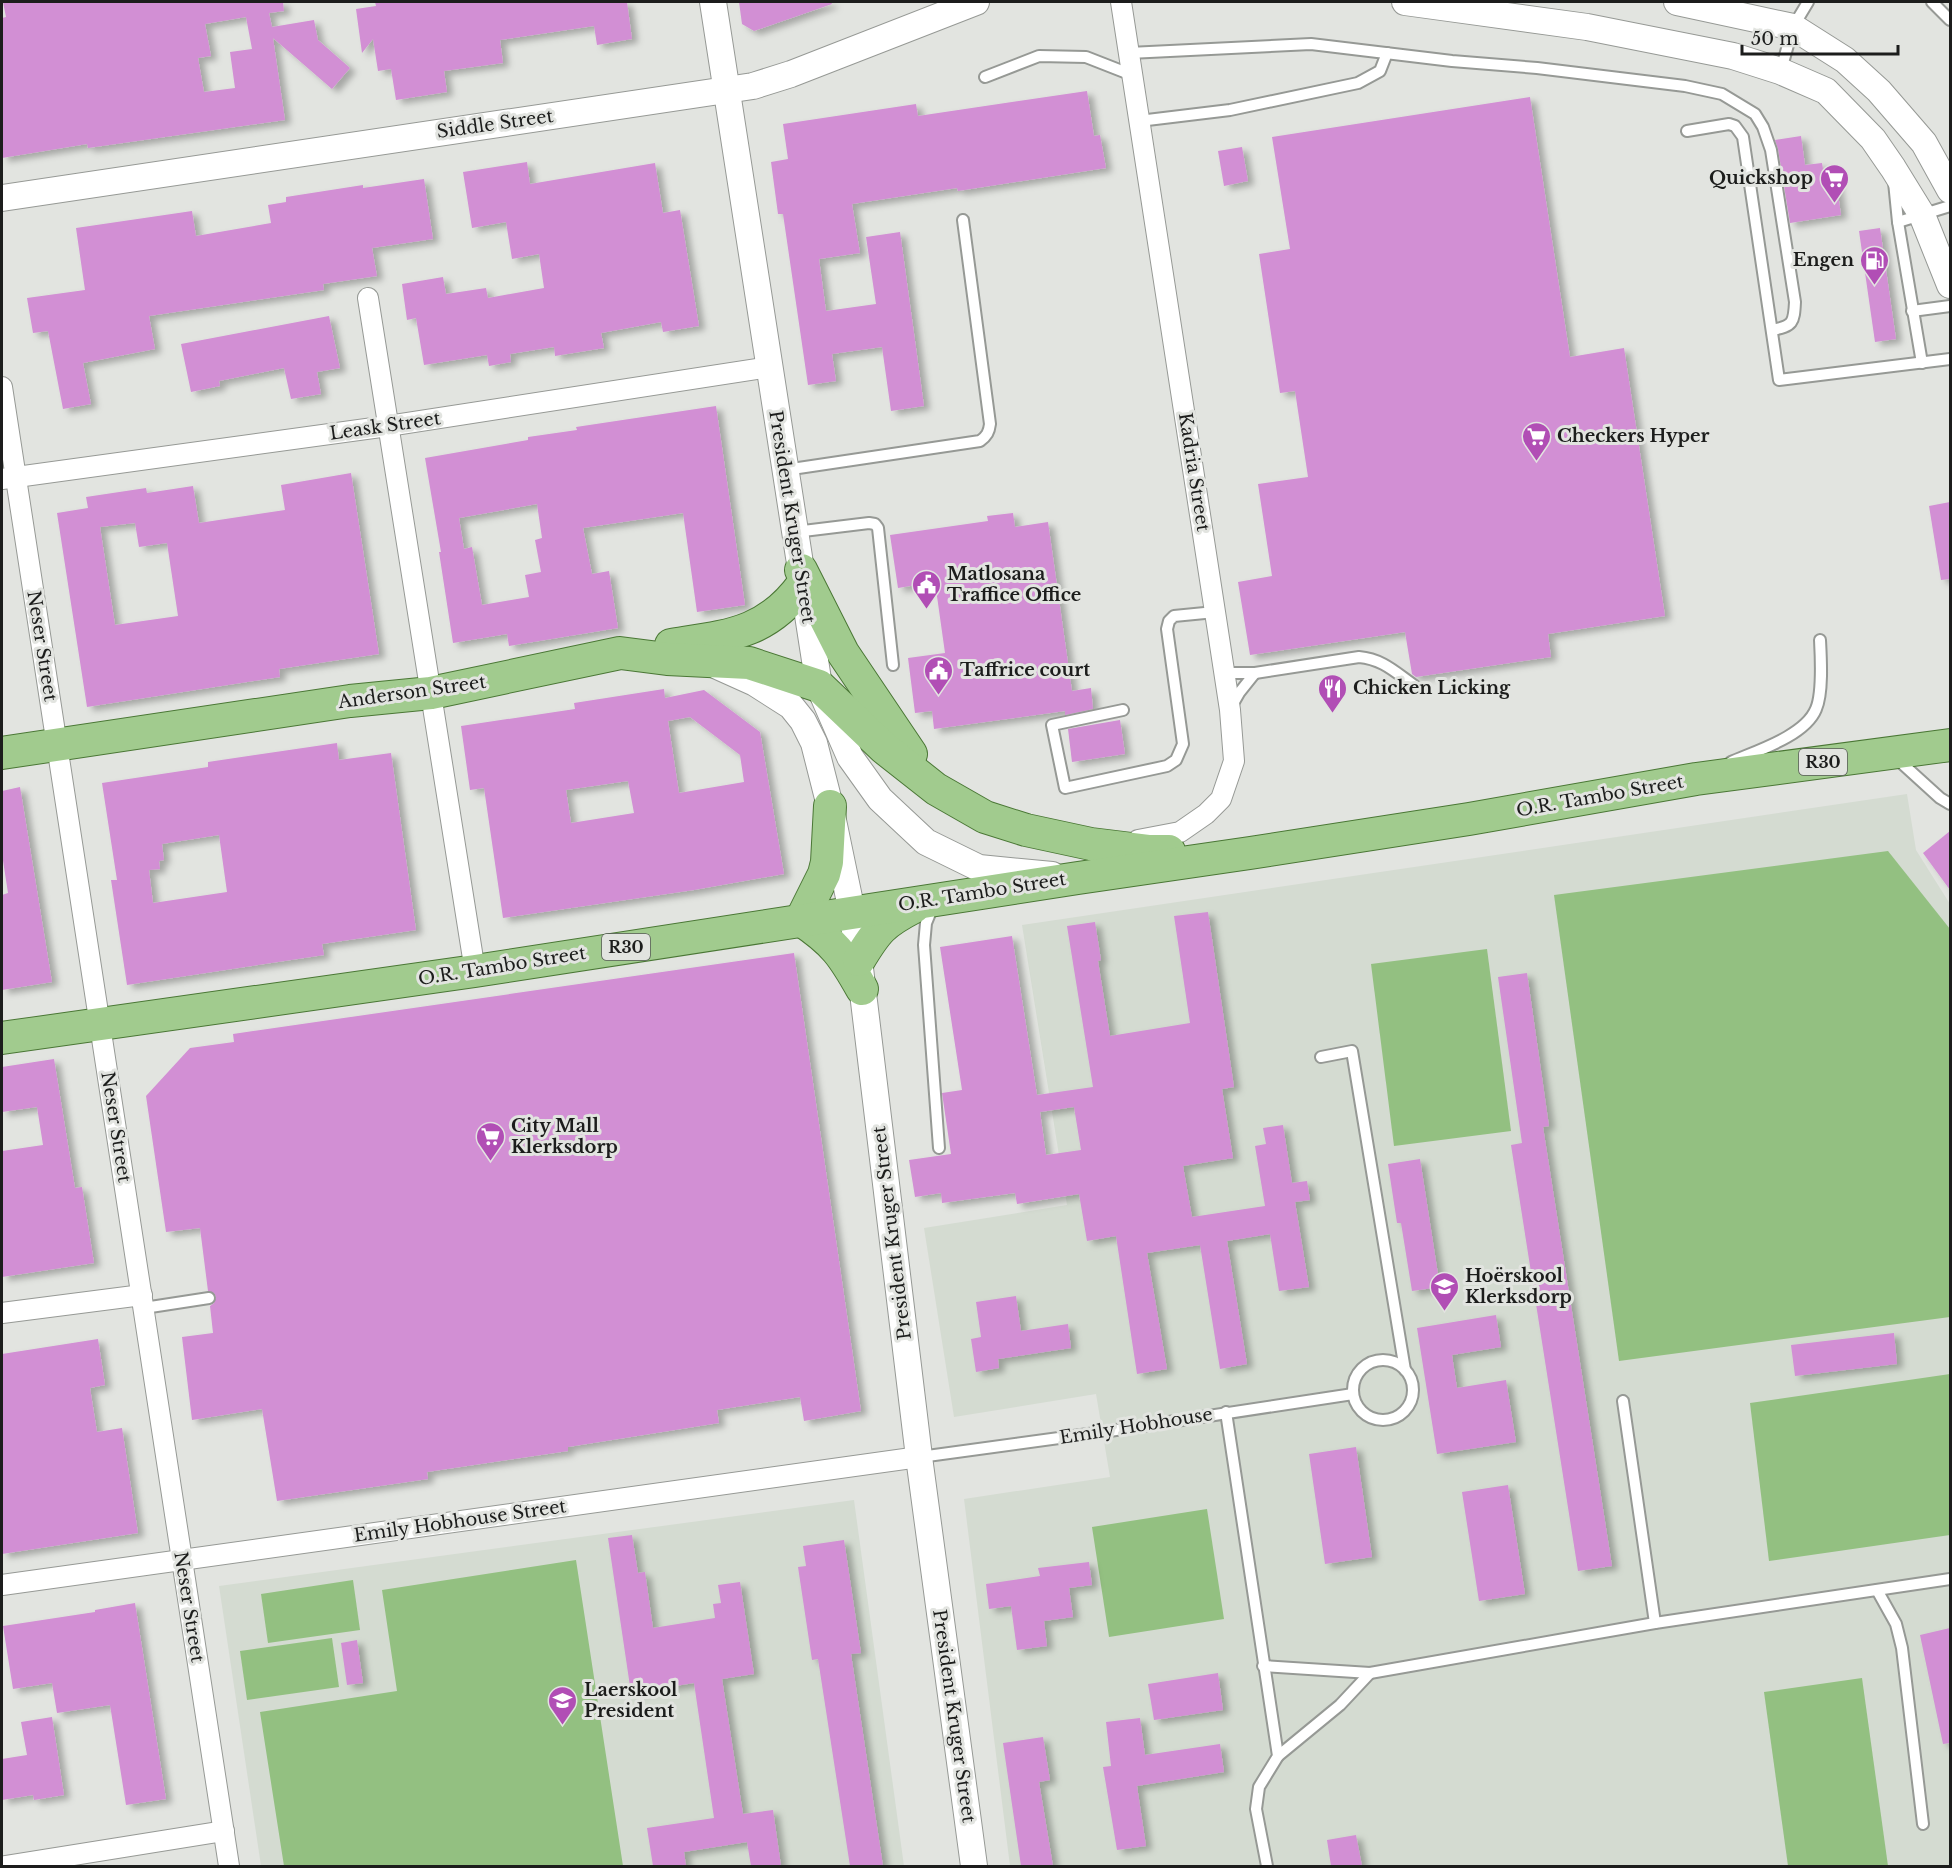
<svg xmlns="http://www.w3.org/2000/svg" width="1952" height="1868" viewBox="0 0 1952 1868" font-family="'Libre Baskerville',serif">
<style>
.built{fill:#d4dbd1}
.green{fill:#93c081}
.building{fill:#d28fd4;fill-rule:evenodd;filter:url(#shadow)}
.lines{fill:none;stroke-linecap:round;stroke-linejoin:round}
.service-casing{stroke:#969995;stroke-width:14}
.minor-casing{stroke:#969995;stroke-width:22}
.tertiary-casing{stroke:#969995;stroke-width:28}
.primary-casing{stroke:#4a7735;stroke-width:34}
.service{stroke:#fff;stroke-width:10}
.minor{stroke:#fff;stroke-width:20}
.tertiary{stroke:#fff;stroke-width:26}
.primary{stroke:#a1cb8e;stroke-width:32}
.labels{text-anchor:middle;stroke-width:6;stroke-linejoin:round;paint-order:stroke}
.shield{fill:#e2e4e0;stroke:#575957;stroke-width:1.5}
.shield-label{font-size:16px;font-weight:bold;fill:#1c1d1c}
.street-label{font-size:18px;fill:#1c1d1c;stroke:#e2e4e0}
.poi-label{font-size:18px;font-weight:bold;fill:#1c1d1c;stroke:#e2e4e0;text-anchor:start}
</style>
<defs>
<filter id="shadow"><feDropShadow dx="6" dy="4" stdDeviation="3" flood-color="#0004"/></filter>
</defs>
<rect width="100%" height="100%" fill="#e2e4e0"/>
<g class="built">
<polygon points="1907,794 1916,850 1950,904 1950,1866 1010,1866 964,1499 1110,1477 1096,1394 954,1417 924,1228 1067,1205 1022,925"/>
<polygon points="854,1500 904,1866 261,1866 219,1586"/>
</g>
<g class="green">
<polygon points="1888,851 1950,929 1950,1317 1619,1361 1554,895"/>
<polygon points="1487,949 1511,1131 1394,1146 1371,964"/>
<polygon points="1950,1374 1950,1535 1769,1561 1750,1403"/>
<polygon points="1207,1509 1224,1619 1109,1637 1092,1527"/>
<polygon points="576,1560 623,1866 284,1866 260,1712 397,1691 382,1590"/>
<polygon points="353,1580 360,1630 268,1643 261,1594"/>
<polygon points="332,1638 339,1687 247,1700 240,1651"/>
<polygon points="1862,1678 1888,1866 1788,1866 1764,1692"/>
</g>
<g class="building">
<path d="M3,2H283L284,11L269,13L272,27L314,20L318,40L350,68L332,89L273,38L285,120L88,148L87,144L2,158V18L6,17ZM246,17L252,49L230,52L235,88L204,92L198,58L211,56L205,24Z"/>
<polygon points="375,2 627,2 632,39 597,45 594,26 500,40 503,63 444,71 447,92 396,100 391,69 378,71 373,39 362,53 356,9 376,6"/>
<polygon points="739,2 831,2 832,4 754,31 742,24"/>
<polygon points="1087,91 1094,136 1100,135 1106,168 958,191 957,188 852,204 860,253 819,259 826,311 876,304 866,237 900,232 924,406 891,411 882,347 832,354 836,381 808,385 783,214 778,214 771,162 788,159 783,124 916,104 918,116"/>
<polygon points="1530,97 1570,357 1624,348 1665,616 1548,634 1551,657 1416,677 1412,674 1405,632 1250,655 1238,582 1272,576 1258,484 1308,477 1295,391 1280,393 1259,254 1290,249 1272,137"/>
<polygon points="1801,136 1805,165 1822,163 1824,175 1835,173 1841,215 1790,223 1778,149 1775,140"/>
<polygon points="1242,147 1248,181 1224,186 1218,151"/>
<polygon points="527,162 530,184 655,163 663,213 680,210 699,326 663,332 661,322 601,333 604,348 555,356 554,347 510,354 511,362 489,366 487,355 424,365 416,318 407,320 402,284 443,277 446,294 486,288 488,298 544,288 539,254 512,259 506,222 472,228 463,172"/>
<polygon points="424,179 433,239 372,248 377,276 323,284 324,290 149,316 155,349 83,363 91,404 63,409 48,331 33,333 27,298 85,290 76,228 192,211 196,236 271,223 268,205 286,202 286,197 363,185 363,188"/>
<polygon points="1880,228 1896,339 1875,342 1859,231"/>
<polygon points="329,316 340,368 317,372 321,394 291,399 284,368 219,381 220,386 191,392 181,344"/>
<path d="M716,406L745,605L697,612L683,513L583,528L592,574L609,571L618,628L509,646L507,634L453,643L439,552H441L425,458L528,440V437L577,430L576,427ZM537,504L542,538L535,540L541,572L525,575L529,597L482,605L472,547L464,549L459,518Z"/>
<path d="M351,473L379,654L279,669L280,677L87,707L57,513L88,508L86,497L146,488L147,493L193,486L199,523L285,510L281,485ZM135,523L139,547L167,543L178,616L115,625L100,527Z"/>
<polygon points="1950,502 1950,579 1941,580 1929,506"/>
<polygon points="1013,513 1015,527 1048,522 1072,691 1091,688 1093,709 1065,715 1065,711 934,729 932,711 915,713 908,658 945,653 935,582 898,588 890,535 988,521 987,516"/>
<path d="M664,689L665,698L704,690L760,732L784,874L694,890L503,918L484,788L470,790L461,726L575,709L574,703ZM690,717L740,755L744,782L679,793L668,721ZM628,781L634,813L571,823L566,790Z"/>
<polygon points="1120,720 1125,754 1072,762 1068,729"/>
<path d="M337,743L339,760L391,753L416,930L322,944L324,955L127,985L111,880H117L102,783L208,767V762ZM219,835L227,892L153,903L149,870L160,869L159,861L164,860L162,844Z"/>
<polygon points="20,787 52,982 2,990 2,895 8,893 2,854 2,791"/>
<polygon points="1950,831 1950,890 1923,853"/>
<path d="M1208,912L1234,1087L1222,1089L1233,1158L1183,1166L1192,1217L1265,1206L1255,1146L1266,1144L1263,1128L1283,1125L1292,1183L1307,1181L1310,1200L1295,1202L1309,1287L1279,1291L1270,1234L1227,1241L1247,1364L1220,1369L1200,1245L1147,1253L1167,1369L1137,1374L1116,1236L1087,1241L1079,1194L1017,1204L1015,1193L942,1203L941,1193L915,1197L909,1160L951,1154L942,1093L962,1090L940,947L1012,936L1037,1095L1093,1087L1067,926L1095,922L1101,960L1098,961L1110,1036L1190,1023L1174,916ZM1074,1107L1081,1150L1046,1155L1040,1112Z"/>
<polygon points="794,953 861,1411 804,1421 800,1397 717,1410 719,1423 568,1447 568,1451 427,1472 428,1479 277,1501 262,1409 192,1420 182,1337 213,1333 210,1306 214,1303 216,1297 214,1293 208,1291 200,1228 166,1232 146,1096 190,1048 234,1042 233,1034"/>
<polygon points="1527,973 1549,1126 1543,1127 1612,1566 1578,1571 1511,1145 1522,1143 1498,977"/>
<polygon points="54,1059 75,1188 82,1187 94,1263 2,1277 2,1151 43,1145 37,1107 2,1112 2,1067"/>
<polygon points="1420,1159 1440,1287 1412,1291 1401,1223 1397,1223 1388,1164"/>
<polygon points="1016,1296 1021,1331 1068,1324 1071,1348 998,1359 999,1368 976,1372 971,1339 981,1337 976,1302"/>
<polygon points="1496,1315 1501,1347 1452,1355 1457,1388 1506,1380 1516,1442 1437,1454 1417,1328"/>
<polygon points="1894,1333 1897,1364 1795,1376 1791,1345"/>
<polygon points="98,1339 105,1385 90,1388 97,1432 122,1428 138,1533 2,1554 2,1354"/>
<polygon points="1356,1447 1372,1557 1325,1564 1309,1454"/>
<polygon points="1508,1485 1525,1594 1479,1601 1462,1492"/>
<polygon points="632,1535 638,1573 645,1572 653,1628 715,1618 713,1604 721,1603 718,1585 740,1582 754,1674 722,1679 743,1814 773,1810 781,1866 751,1866 747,1842 684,1852 686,1866 653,1866 647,1828 714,1818 694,1683 631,1693 608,1538"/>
<polygon points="844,1540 861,1653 851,1654 883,1866 850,1866 818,1659 812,1660 798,1567 806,1566 803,1546"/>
<polygon points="1089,1562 1092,1585 1069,1588 1073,1617 1044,1621 1047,1646 1017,1650 1011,1606 989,1609 986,1584 1040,1576 1038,1568"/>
<polygon points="135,1603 166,1799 126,1805 110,1705 57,1713 52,1683 13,1689 3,1626 95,1612 95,1610"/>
<polygon points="1950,1628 1950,1743 1943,1744 1920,1635"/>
<polygon points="357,1640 363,1683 347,1685 341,1643"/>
<polygon points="1218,1673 1223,1710 1154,1720 1148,1684"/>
<polygon points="52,1717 64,1795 34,1800 33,1795 2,1800 2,1759 27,1755 21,1722"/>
<polygon points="1140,1718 1145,1755 1220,1744 1224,1772 1137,1786 1146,1846 1117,1850 1103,1767 1111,1766 1106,1722"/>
<polygon points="1043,1737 1050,1780 1039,1782 1053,1866 1021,1866 1003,1743"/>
<polygon points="1356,1835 1362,1866 1331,1866 1327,1840"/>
</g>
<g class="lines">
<defs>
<g id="service">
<polyline points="1932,2 1950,20"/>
<path d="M1129,53L1311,44L1452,61L1537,68L1685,86L1722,94L1755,114L1763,127L1771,150L1795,302C1794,323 1793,326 1772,330"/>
<polyline points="1781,70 1793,27 1808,2"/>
<polyline points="985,77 1039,56 1086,57 1132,75"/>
<polyline points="1139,121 1230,110 1358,83 1380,71 1387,53"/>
<polyline points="1687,131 1729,124 1735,126 1743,137 1779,380 1950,359"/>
<polyline points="1894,182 1898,222 1922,363"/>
<polyline points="1898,222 1950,206"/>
<polyline points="1912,311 1950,306"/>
<path d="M785,470L980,441C987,436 989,432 990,424L963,220"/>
<polyline points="795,532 869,523 875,524 878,528 893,665"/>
<path d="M1224,673H1255L1359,657C1383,659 1396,673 1415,686"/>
<polyline points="1231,707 1239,693 1255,673"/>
<polyline points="1123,710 1052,725 1065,788 1167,766 1176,760 1183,744 1167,629 1169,621 1174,616 1215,612"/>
<polyline points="1896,758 1940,798 1950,804"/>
<path d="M1731,762C1756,751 1805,736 1816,709C1823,693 1821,659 1820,640"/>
<polyline points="933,906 926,923 924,945 939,1148"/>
<polyline points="1321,1057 1352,1051 1405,1370"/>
<polyline points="144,1308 209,1298"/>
<circle cx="1383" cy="1390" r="30"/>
<polyline points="1623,1401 1655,1623"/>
<polyline points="1226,1412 1278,1756 1259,1787 1256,1809 1267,1866"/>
<polyline points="920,1457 1103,1432 1353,1394"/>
<polyline points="1877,1590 1896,1624 1902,1648 1923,1824"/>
<polyline points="1263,1666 1370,1673 1655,1623 1950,1579"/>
<polyline points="1278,1756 1340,1705 1370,1673"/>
</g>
<g id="minor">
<polyline points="1121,2 1215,612 1230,710 1234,761 1221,799 1206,814 1180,832 1138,840"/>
<polyline points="368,298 475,971"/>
<polyline points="2,387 229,1866"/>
<polyline points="2,479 388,426 769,367"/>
<polyline points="2,1313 142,1295"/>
<polyline points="2,1585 919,1457"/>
<polyline points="5,1866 224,1831"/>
</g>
<g id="tertiary">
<polyline points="713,2 819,686 850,757 880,799 926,842 979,868 1052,875"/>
<polyline points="1405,2 1587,27 1733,56 1780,71 1826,91 1873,139 1893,168 1922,215 1950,285"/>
<polyline points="1677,2 1793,27 1845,60 1879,91 1924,143 1950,190"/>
<polyline points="2,198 753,86 791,74 976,2"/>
<polyline points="715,665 755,683 791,706 803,721 814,743 830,806 852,912 859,960 919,1457 974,1866"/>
</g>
<g id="primary">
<polyline points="801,570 843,653 911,754"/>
<path d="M671,645C728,636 767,634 803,584"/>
<polyline points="2,753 350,701 431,693 620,653 667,659 749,663 819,686 884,748 936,789 985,817 1026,830 1091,844 1148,851 1169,851"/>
<path d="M830,806L827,862L824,874L801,920C834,942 843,955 862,989"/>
<path d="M859,960C877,930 883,923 914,907"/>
<polyline points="2,1038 475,971 1078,878 1250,853 1469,819 1696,779 1950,745"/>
</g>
</defs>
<use href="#service" class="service-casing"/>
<use href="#minor" class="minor-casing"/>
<use href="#tertiary" class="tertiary-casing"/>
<use href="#primary" class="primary-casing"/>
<use href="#service" class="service"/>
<use href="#minor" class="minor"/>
<use href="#tertiary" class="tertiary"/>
<use href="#primary" class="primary"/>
</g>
<defs>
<symbol id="supermarket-pin" viewBox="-11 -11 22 30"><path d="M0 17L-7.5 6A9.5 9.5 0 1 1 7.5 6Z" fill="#b14eb5" stroke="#e2e4e0"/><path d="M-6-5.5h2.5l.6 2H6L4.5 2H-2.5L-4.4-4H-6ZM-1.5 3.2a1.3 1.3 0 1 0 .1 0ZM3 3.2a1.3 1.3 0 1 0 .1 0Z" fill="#fff"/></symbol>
<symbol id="fuel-pin" viewBox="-11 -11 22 30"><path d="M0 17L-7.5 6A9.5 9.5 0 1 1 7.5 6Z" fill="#b14eb5" stroke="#e2e4e0"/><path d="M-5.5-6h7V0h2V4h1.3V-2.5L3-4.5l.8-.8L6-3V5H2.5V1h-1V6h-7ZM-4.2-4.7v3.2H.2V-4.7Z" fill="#fff"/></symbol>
<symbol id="civic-pin" viewBox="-11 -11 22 30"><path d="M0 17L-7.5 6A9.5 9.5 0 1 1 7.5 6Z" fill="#b14eb5" stroke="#e2e4e0"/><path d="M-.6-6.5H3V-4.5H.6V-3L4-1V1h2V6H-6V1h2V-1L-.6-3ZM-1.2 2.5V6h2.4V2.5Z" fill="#fff"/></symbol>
<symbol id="restaurant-pin" viewBox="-11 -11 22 30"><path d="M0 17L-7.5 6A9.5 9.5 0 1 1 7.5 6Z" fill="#b14eb5" stroke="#e2e4e0"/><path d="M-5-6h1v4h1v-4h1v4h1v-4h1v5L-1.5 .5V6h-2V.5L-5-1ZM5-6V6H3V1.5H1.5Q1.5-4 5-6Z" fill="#fff"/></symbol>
<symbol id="school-pin" viewBox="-11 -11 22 30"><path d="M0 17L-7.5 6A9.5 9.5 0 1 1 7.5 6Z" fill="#b14eb5" stroke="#e2e4e0"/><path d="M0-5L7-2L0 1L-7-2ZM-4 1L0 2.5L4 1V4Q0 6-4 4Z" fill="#fff"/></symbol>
</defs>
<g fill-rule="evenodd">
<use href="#supermarket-pin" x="1818" y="162" width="33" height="45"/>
<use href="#fuel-pin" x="1858" y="244" width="33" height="45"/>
<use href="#supermarket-pin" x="1520" y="420" width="33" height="45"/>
<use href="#civic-pin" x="910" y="568" width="33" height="45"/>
<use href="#civic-pin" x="922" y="654" width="33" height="45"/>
<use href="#restaurant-pin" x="1316" y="672" width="33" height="45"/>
<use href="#supermarket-pin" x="474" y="1120" width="33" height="45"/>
<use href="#school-pin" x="1428" y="1270" width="33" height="45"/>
<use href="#school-pin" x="546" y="1684" width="33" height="45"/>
</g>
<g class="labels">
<g class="shield">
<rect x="1799" y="749" width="48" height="26" rx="4.5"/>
<rect x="602" y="934" width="48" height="26" rx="4.5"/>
</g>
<g class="shield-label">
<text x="1823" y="768">R30</text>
<text x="626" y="953">R30</text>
</g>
<g class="street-label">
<text transform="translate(495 124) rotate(-8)" y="6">Siddle Street</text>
<text transform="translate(385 426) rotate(-8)" y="6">Leask Street</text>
<text transform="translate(1194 472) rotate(81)" y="6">Kadria Street</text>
<text transform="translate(792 517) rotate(81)" y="6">President Kruger Street</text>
<text transform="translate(42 646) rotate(81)" y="6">Neser Street</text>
<text transform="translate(412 692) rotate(-8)" y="6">Anderson Street</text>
<text transform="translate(1600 796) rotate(-10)" y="6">O.R. Tambo Street</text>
<text transform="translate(982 892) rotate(-9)" y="6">O.R. Tambo Street</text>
<text transform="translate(502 966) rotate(-9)" y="6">O.R. Tambo Street</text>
<text transform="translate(116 1127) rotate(81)" y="6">Neser Street</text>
<text transform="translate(892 1233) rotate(-97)" y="6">President Kruger Street</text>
<text transform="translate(1136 1426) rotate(-9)" y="6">Emily Hobhouse</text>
<text transform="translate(460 1521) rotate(-8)" y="6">Emily Hobhouse Street</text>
<text transform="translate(189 1607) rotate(81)" y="6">Neser Street</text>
<text transform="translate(954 1716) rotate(82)" y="6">President Kruger Street</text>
</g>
<g class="poi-label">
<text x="1813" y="184" text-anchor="end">Quickshop</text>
<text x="1854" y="266" text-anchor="end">Engen</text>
<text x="1557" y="442">Checkers Hyper</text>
<text x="947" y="580">Matlosana<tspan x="947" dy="21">Traffice Office</tspan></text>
<text x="960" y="676">Taffrice court</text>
<text x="1353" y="694">Chicken Licking</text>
<text x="511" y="1132">City Mall<tspan x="511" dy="21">Klerksdorp</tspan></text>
<text x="1465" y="1282">Hoërskool<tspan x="1465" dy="21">Klerksdorp</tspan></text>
<text x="584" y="1696">Laerskool<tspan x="584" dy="21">President</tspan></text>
</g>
</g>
<rect width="1952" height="1868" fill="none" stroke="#1c1d1c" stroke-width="6"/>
<path d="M1742 45v9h156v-9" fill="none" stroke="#1c1d1c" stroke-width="3"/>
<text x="1751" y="45" font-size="18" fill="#1c1d1c" stroke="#e2e4e0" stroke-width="4.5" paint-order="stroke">50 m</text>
</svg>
